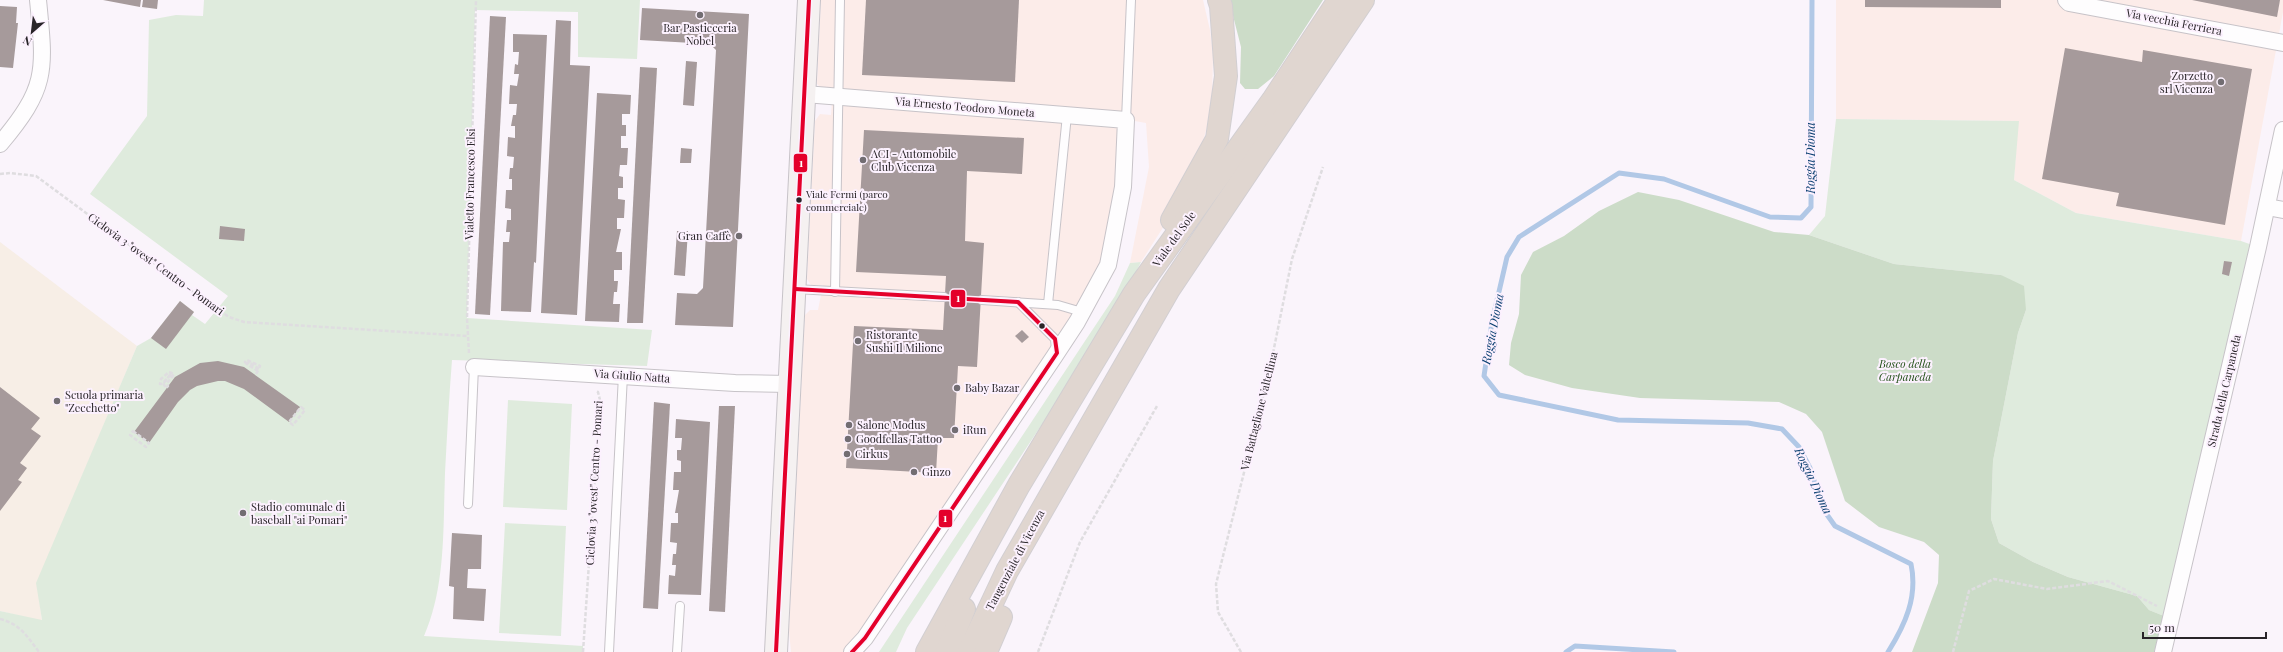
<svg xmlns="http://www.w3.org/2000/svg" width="2283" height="652" viewBox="0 0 2283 652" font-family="'Playfair Display',serif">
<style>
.commercial{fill:#fcece9}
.education{fill:#f7eee6}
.green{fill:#dfebdd}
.forest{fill:#ccdcc8}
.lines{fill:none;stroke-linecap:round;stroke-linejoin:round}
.stream{stroke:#b1c8e6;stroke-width:5}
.building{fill:#a69a9b}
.lane-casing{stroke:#c7c3c8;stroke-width:10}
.street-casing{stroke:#c7c3c8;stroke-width:18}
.secondary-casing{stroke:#c7c3c8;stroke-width:24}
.highway-casing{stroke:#d2cfd2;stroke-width:24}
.path{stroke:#dfdde0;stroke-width:2.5;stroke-dasharray:4 2;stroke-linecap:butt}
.lane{stroke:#fefdfe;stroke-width:8}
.street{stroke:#fefdfe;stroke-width:16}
.secondary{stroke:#f5f1f1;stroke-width:22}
.highway{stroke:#e0d6d0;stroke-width:22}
.bus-1-casing{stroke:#fcf1fe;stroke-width:7}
.bus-1{stroke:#e4002b;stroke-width:4}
.poi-dot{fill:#726d72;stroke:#fcf1fe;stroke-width:1.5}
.bus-dot{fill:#282428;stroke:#fcf1fe;stroke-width:1.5}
.labels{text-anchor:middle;stroke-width:4;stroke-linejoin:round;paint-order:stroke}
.bus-label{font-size:10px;fill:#282428;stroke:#fcf1fe;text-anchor:start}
.street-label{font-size:11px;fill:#282428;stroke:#fcf1fe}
.poi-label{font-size:11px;fill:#282428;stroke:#fcf1fe;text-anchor:start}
.park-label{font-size:11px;font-style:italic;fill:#225018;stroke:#fcf1fe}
.water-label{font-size:12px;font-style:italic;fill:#0f4374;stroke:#fcf1fe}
.line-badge{stroke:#fcf1fe;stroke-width:1.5}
.badge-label{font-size:11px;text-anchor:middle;font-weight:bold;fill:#fff}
</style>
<rect width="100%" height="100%" fill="#faf4fb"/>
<g class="commercial">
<polygon points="821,0 1203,0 1210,30 1213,54 1212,101 1208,123 1200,153 1171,215 1141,262 1130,263 1149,167 1146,123 1129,120 1113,252 857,652 791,652 789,631 805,315 810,310 818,310 823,285 811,285 807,279 815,121 820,114 831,115 833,89 822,89 817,84"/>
<polygon points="1836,0 2283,0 2283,12 2241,241 2076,213 2014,180 2018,121 1836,119"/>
</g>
<polygon class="education" points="0,242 137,346 37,583 42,621 0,611"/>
<g class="green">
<path d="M204,0H640L637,59L578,57V12L475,10L467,318L652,330L647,366L452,360C449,398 447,435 445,473C443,527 446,586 424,636L583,646V652H0V611L42,620L36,583L137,346L151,338L180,301L194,312L192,315L205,324L228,296L90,194L147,116L149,20L176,15L203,16Z"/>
<polygon points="1836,119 2019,121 2014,180 2076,213 2241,241 2258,247 2164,616 2149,610 2137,596 2068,577 2033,562 1999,543 1991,519 1993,461 2018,333 2026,310 2001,275 1894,264 1809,235 1825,216"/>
<polygon points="1141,262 1115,314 907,628 896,652 879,652 1085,341 1115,296 1130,263"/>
<polygon points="508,400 572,404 567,510 503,507"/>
<polygon points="505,523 566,526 561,636 499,633"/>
</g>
<g class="forest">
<polygon points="1229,0 1323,0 1274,76 1258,89 1245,89 1240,83 1241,47"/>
<polygon points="1638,192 1679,200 1774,232 1809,235 1894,264 2001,275 2024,286 2026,310 2018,333 1993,461 1991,519 1999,543 2033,562 2068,577 2137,596 2149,610 2164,616 2154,652 1912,652 1938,583 1939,555 1924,542 1879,527 1845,501 1822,432 1806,414 1779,402 1640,398 1572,388 1525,375 1509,365 1511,343 1519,314 1521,275 1533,252 1564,236 1599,211"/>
</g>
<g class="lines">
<g class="stream">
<path d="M1812,0L1811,207L1801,218L1770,217L1664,179L1619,173L1519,237L1507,257L1492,322L1484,376L1499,395L1618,420L1748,423L1782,429L1799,447L1810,468L1823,509L1835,526L1911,564C1918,597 1905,625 1888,652"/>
<polyline points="1566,652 1575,646 1674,652"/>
</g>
</g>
<g class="building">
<polygon points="103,0 141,0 140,7"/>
<polygon points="143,0 158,0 157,9 142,7"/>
<polygon points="866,0 1019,0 1015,82 862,75"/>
<polygon points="1865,0 2001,0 2001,8 1865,7"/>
<polygon points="2192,0 2280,0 2277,17"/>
<polygon points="0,6 17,7 16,23 18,23 13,68 0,67"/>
<polygon points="642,8 749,14 733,327 675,325 677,293 697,294 703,288 716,50 710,44 640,40"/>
<polygon points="490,16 506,17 490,315 475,314"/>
<polygon points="556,20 571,21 570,65 590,66 577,315 541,313"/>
<polygon points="513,34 547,35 536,263 534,262 531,312 501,311 503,242 509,242 510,232 506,232 507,220 511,220 511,209 505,208 506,190 512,190 512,179 509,179 510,168 513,168 514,157 507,156 508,137 515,138 515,126 511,126 513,115 516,115 517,104 509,104 510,85 517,86 519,74 514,74 515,64 518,65 519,52 513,52"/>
<polygon points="2065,48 2142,62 2143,50 2252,69 2225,225 2116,206 2119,193 2042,179"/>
<polygon points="686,61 697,62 694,106 683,105"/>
<polygon points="640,67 657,68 643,323 627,323"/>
<polygon points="597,93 631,95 630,114 622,114 622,125 626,125 626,136 621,136 621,148 628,148 627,165 620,165 619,176 623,177 623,188 618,188 618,199 625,200 624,218 617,218 617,229 621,229 616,252 622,252 622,270 614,270 614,281 618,281 617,292 614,292 613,304 620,304 619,322 585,321"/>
<polygon points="864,130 1024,138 1022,174 967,171 965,241 984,243 977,367 958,366 954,438 938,438 936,473 846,468 854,326 943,330 946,276 856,272"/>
<polygon points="681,148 692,149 691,163 680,163"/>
<polygon points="220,226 245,229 244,241 219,239"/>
<polygon points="677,231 688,231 685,276 674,275"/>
<polygon points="2224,261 2232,262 2229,276 2222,274"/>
<polygon points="180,301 194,312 166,349 151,338"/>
<polygon points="1022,330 1029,337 1022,343 1015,336"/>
<polygon points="218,361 244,367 300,407 289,422 244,389 225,381 218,381 197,386 190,390 178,402 149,443 134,432 175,377 200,363"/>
<polygon points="0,387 40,418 31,429 41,436 20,463 27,468 18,480 22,482 0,511"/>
<polygon points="654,402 670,404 658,609 643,608"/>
<polygon points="719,406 735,406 725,612 709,611"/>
<polygon points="676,419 710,422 701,595 668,594 669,575 675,576 676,565 672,565 673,554 676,554 677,543 670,542 671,523 678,523 678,513 675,513 679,490 673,490 674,472 681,472 681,461 677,460 677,450 681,450 682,438 675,438"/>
<polygon points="452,533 482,535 481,569 468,569 467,588 486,589 484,621 453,619 454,587 449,586"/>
</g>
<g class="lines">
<defs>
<g id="lane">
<polyline points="1126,120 1131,0"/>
<polyline points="795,289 944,297"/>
<polyline points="835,292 840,0"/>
<polyline points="982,300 1058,305 1082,312"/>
<polyline points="1018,302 1055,339 1056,350"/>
<polyline points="1048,304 1067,115"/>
<polyline points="468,504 474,367"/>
<polyline points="609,652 623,375"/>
<polyline points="677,652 680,606"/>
</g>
<g id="street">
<polyline points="2066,0 2069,3 2283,43"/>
<polyline points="805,94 1126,120 1123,187 1108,265 1077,322 1054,357 865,638 852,652"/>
<path d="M0,144C48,87 45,71 38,0"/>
<polyline points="2267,207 2283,210"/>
<polyline points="474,367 735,383 789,384"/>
<polyline points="2163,652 2258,247 2283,130"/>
</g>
<polyline id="secondary" points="776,652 809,0"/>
<g id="highway">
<polyline points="1172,220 1217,139 1226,76 1221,6 1219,0"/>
<polyline points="927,652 1019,485 1134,294 1273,100 1339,0"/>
<polyline points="947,652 964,609"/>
<polyline points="969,652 1007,571 1169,289 1363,0"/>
<polyline points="986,652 1001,617"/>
</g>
</defs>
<use href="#lane" class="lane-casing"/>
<use href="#street" class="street-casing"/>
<use href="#secondary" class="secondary-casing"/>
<use href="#highway" class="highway-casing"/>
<g class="path">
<polyline points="0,174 10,173 36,176 208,303 229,317 244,322 467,336"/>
<polyline points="469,353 467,318 476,0"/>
<polyline points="247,364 245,362 247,360 260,366 259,369"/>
<polygon points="169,372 174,374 172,377 170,375 163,384 160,384 161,379"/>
<polyline points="256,374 259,369 249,362 247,364 258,371"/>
<polygon points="170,375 172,377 167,383 168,386 166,388 163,383"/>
<polygon points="301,407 305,410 293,425 289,422"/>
<polygon points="133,431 149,443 146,447 130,435"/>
<path d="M0,619C20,624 27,636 39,652"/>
<polyline points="583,652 600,400 598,392 595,391"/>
<polyline points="1038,652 1080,542 1157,406"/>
<polyline points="1241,652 1218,612 1216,584 1269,373 1292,259 1323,167"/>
<polyline points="1953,652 1969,591 1994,579 2047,589 2108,581 2157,606"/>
</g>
<use href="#lane" class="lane"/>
<use href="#street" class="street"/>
<use href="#secondary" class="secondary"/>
<use href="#highway" class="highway"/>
<defs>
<g id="bus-1">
<polyline points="795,289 1018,302 1055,339 1057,353 865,638 852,652"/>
<polyline points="776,652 809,0"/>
</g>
</defs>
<use href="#bus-1" class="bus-1-casing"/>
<use href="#bus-1" class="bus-1"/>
</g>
<g class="poi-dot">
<circle cx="700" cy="15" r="4"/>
<circle cx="2221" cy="82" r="4"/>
<circle cx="863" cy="160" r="4"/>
<circle cx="739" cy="236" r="4"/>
<circle cx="858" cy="341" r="4"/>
<circle cx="957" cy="388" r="4"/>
<circle cx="57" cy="401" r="4"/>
<circle cx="849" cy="425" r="4"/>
<circle cx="955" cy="430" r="4"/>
<circle cx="848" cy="439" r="4"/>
<circle cx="847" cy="454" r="4"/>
<circle cx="914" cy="472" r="4"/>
<circle cx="243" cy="513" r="4"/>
</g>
<g class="bus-dot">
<circle cx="799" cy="200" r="3.5"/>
<circle cx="1042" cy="326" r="3.5"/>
</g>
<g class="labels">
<g class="bus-label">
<text x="806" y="198">Viale Fermi (parco<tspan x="806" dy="13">commerciale)</tspan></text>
</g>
<g class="street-label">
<text transform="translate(2174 22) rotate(11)" y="4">Via vecchia Ferriera</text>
<text transform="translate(965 107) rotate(5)" y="4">Via Ernesto Teodoro Moneta</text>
<text transform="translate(470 184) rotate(-89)" y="4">Vialetto Francesco Elsi</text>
<text transform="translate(1174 239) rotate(-54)" y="4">Viale del Sole</text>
<text transform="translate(156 264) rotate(36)" y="4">Ciclovia 3 "ovest" Centro - Pomari</text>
<text transform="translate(632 376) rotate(4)" y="4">Via Giulio Natta</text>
<text transform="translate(2224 391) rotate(-77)" y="4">Strada della Carpaneda</text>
<text transform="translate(1259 411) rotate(-76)" y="4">Via Battaglione Valtellina</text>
<text transform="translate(594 483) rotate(-87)" y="4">Ciclovia 3 "ovest" Centro - Pomari</text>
<text transform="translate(1015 560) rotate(-62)" y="4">Tangenziale di Vicenza</text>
</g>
<g class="poi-label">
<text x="700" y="32" text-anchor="middle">Bar Pasticceria<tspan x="700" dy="13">Nobel</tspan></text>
<text x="2213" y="80" text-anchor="end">Zorzetto<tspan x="2213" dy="13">srl Vicenza</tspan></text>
<text x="871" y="158">ACI - Automobile<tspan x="871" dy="13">Club Vicenza</tspan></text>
<text x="731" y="240" text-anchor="end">Gran Caffè</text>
<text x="866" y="339">Ristorante<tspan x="866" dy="13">Sushi Il Milione</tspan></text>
<text x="965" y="392">Baby Bazar</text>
<text x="65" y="399">Scuola primaria<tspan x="65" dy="13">"Zecchetto"</tspan></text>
<text x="857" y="429">Salone Modus</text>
<text x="963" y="434">iRun</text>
<text x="856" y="443">Goodfellas Tattoo</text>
<text x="855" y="458">Cirkus</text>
<text x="922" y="476">Ginzo</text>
<text x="251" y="511">Stadio comunale di<tspan x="251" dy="13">baseball "ai Pomari"</tspan></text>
</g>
<g class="park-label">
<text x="1905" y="368">Bosco della<tspan x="1905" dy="13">Carpaneda</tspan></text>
</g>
<g class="water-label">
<text transform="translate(1811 158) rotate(-90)" y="4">Roggia Dioma</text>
<text transform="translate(1493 329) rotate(-79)" y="4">Roggia Dioma</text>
<text transform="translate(1813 481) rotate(65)" y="4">Roggia Dioma</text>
</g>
</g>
<g class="line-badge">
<rect x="793" y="153" width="15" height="20" rx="4" fill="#e4002b"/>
<rect x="950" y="289" width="16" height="19" rx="4" fill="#e4002b"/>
<rect x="938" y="509" width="15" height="19" rx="4" fill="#e4002b"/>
</g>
<g class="badge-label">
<text x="801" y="167">1</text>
<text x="958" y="302">1</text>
<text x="945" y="522">1</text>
</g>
<g transform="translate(32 32) rotate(208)" stroke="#fcf1fe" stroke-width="3" paint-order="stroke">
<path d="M0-3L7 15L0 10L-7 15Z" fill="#282428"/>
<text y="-6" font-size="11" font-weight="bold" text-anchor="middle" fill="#282428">N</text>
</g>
<path d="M2143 632v6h123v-6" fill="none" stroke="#282428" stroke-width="2"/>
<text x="2149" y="632" font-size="12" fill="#282428" stroke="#fcf1fe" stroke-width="3" paint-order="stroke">50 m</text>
</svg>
